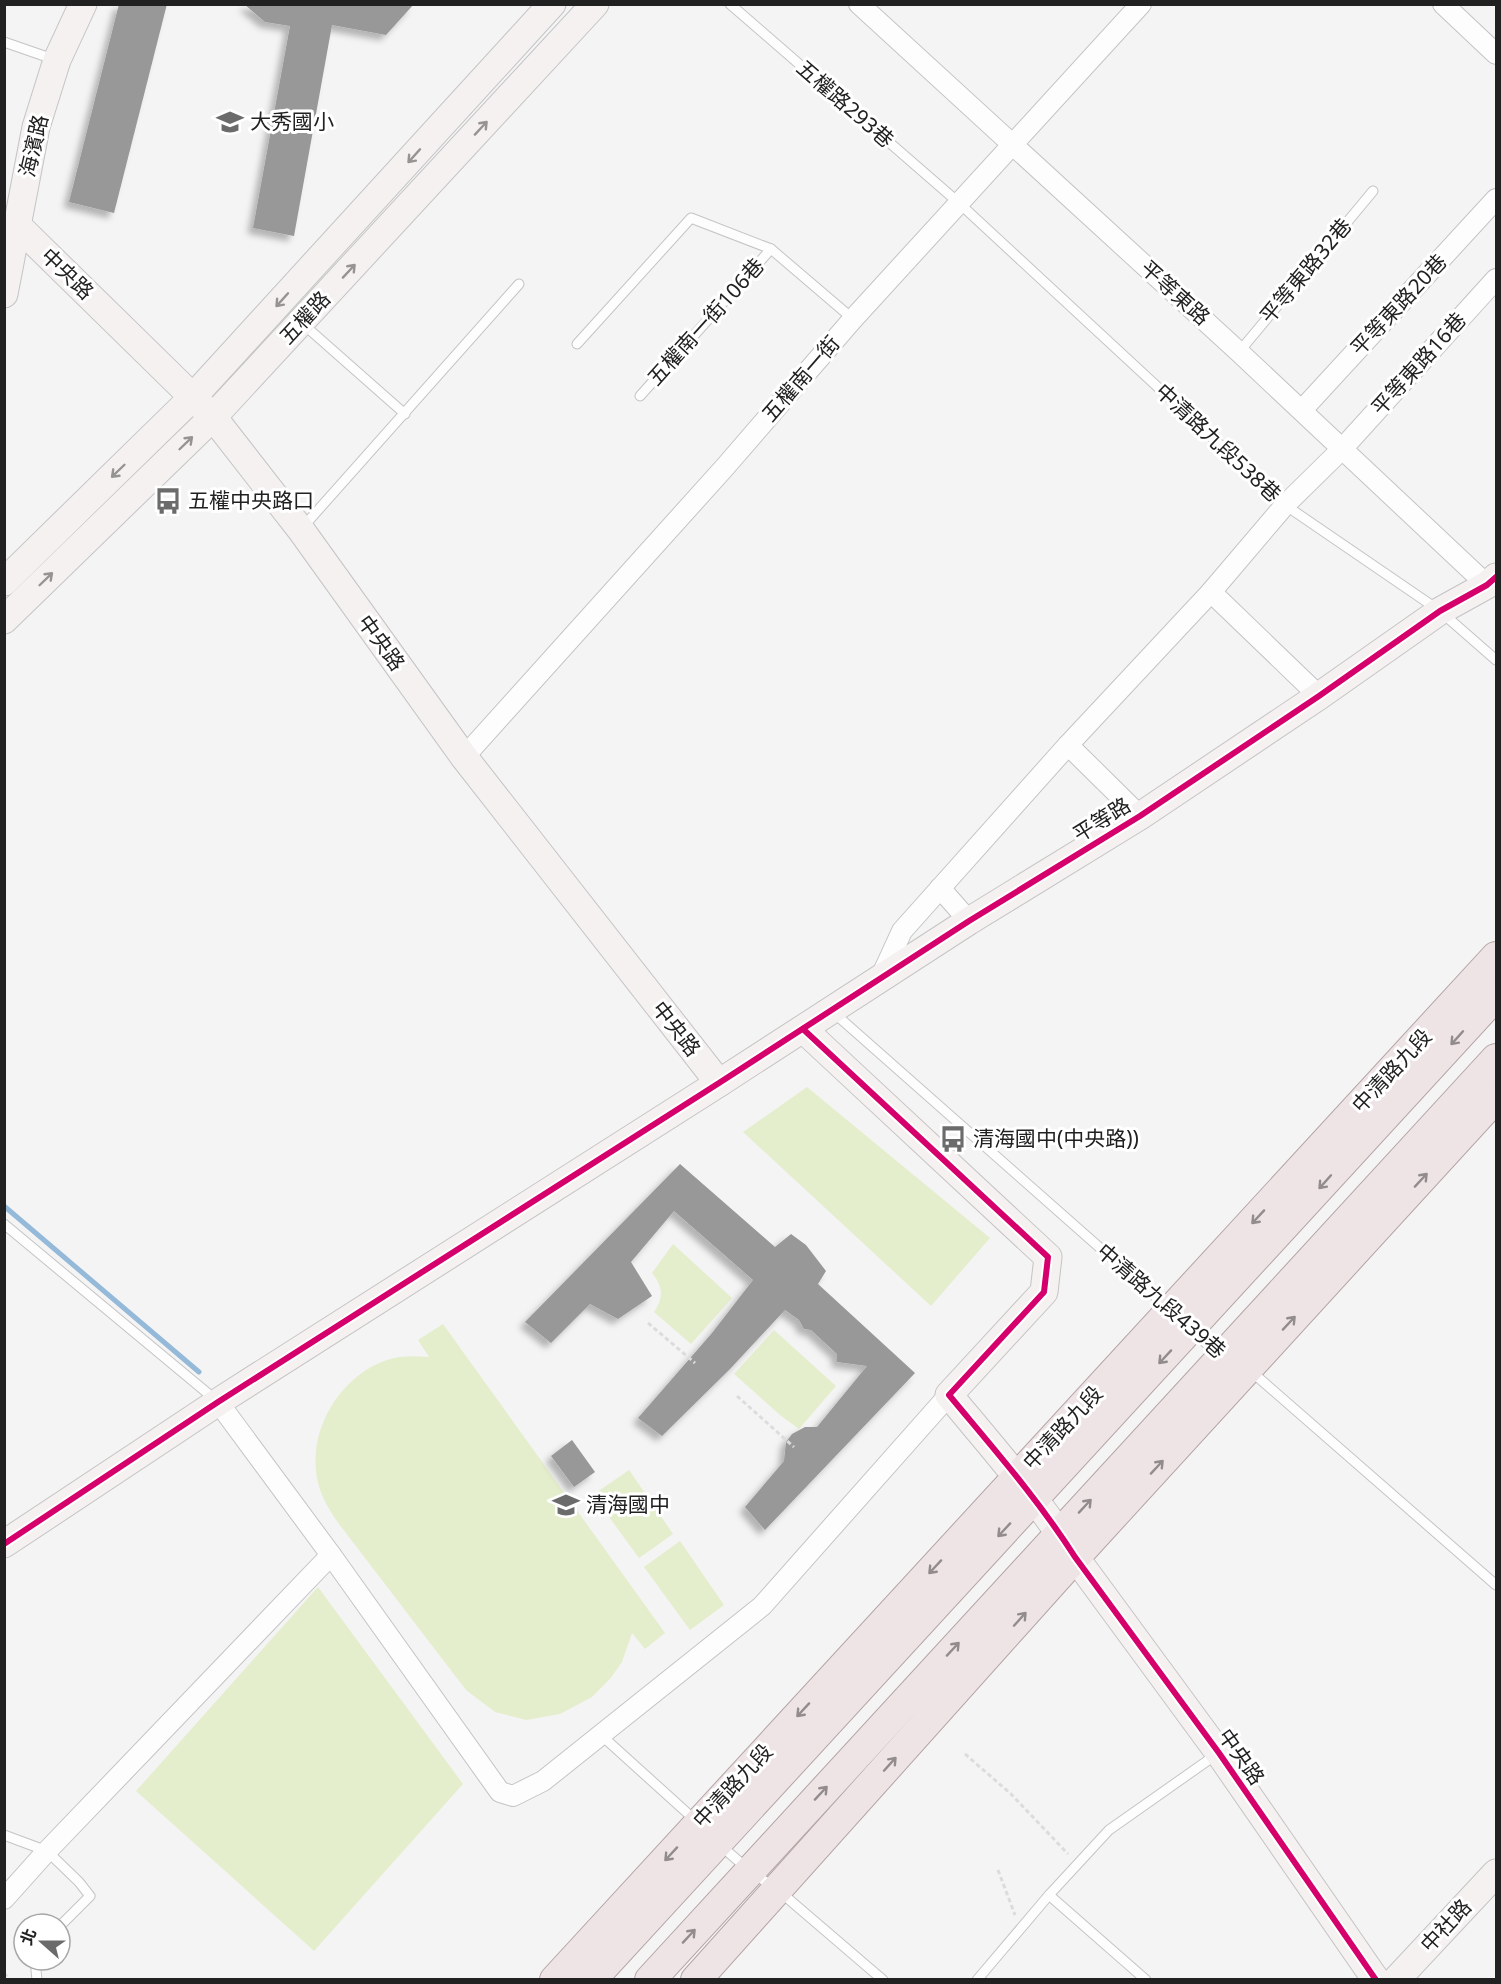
<svg xmlns="http://www.w3.org/2000/svg" width="1501" height="1984" viewBox="0 0 1501 1984" font-family="'Noto Sans','Noto Sans TC',sans-serif">
<style>
.green{fill:#e4eecc}
.lines{fill:none;stroke-linecap:round;stroke-linejoin:round}
.stream{stroke:#95b9d9;stroke-width:5}
.building{fill:#989898;filter:url(#shadow)}
.lane-casing{stroke:#c4c4c4;stroke-width:11}
.street-casing{stroke:#c4c4c4;stroke-width:22}
.secondary-casing{stroke:#c4c4c4;stroke-width:29}
.primary-casing{stroke:#b4a4a4;stroke-width:32}
.path{stroke:#dcdcdc;stroke-width:3;stroke-dasharray:4.5 3;stroke-linecap:butt}
.lane{stroke:#fdfdfd;stroke-width:9}
.street{stroke:#fdfdfd;stroke-width:20}
.secondary{stroke:#f6f1f1;stroke-width:27}
.primary{stroke:#eee4e5;stroke-width:30}
.cycleway-casing{stroke:#fff;stroke-width:10}
.cycleway{stroke:#d6006c;stroke-width:6}
.oneway{stroke:#969393}
.oneway2{stroke:#928c8d}
.labels{text-anchor:middle;stroke-width:6;stroke-linejoin:round;paint-order:stroke}
.street-label{font-size:21px;fill:#212121;stroke:#fff}
.poi-label{font-size:21px;fill:#212121;stroke:#fff;text-anchor:start}
</style>
<defs>
<filter id="shadow"><feDropShadow dx="-5.5" dy="5.5" stdDeviation="3" flood-color="#0004"/></filter>
</defs>
<rect width="100%" height="100%" fill="#f4f4f4"/>
<g class="green">
<polygon points="807,1087 990,1238 931,1306 743,1132"/>
<path d="M673,1244L732,1298L691,1344L654,1312C664,1298 663,1286 652,1273Z"/>
<path d="M443,1324L665,1633L645,1649L632,1633L622,1662L610,1679L592,1697L560,1714L526,1720L495,1712L466,1690L339,1524C329,1510 320,1495 317,1478C308,1429 340,1376 387,1360C401,1355 415,1356 429,1357L418,1340Z"/>
<polygon points="774,1330 836,1386 799,1429 780,1415 734,1374"/>
<polygon points="629,1470 673,1534 639,1558 593,1495"/>
<polygon points="680,1541 724,1605 690,1630 644,1567"/>
<polygon points="318,1587 463,1784 314,1951 136,1791"/>
</g>
<g class="lines">
<polyline class="stream" points="4,1206 199,1372"/>
</g>
<g class="building">
<polygon points="119,4 167,4 114,213 69,202"/>
<polygon points="244,4 414,4 386,35 332,25 294,236 253,228 290,26 265,22"/>
<polygon points="680,1164 775,1247 791,1234 806,1245 826,1271 818,1284 915,1373 765,1530 745,1507 784,1461 786,1442 792,1434 805,1427 817,1427 867,1366 837,1362 837,1354 811,1330 804,1329 799,1320 785,1310 730,1369 662,1436 638,1418 712,1333 753,1280 674,1211 631,1262 652,1296 618,1319 590,1304 551,1343 525,1322"/>
<polygon points="572,1440 595,1472 574,1487 551,1456"/>
</g>
<g class="lines">
<defs>
<g id="lane">
<polyline points="730,4 959,203 1285,505 1440,611 1496,660"/>
<polyline points="4,42 53,59"/>
<polyline points="303,324 405,414"/>
<polyline points="577,344 691,218 771,249 853,319"/>
<polyline points="1239,352 1373,191"/>
<polyline points="640,396 771,249"/>
<polyline points="303,527 519,284"/>
<polyline points="834,1013 1168,1308"/>
<polyline points="4,1224 217,1401"/>
<polyline points="1193,1332 1219,1354"/>
<polyline points="1252,1372 1496,1585"/>
<polyline points="601,1735 695,1820"/>
<polyline points="4,1835 47,1851 79,1882 90,1896 60,1926"/>
<polyline points="720,1845 750,1871 778,1890 883,1980"/>
<polyline points="1049,1895 1146,1980"/>
<polyline points="35,1960 37,1980"/>
<polyline points="977,1980 1049,1895 1109,1830 1217,1754"/>
</g>
<g id="street">
<polyline points="859,4 1239,352 1487,585"/>
<polyline points="1443,4 1496,54"/>
<polyline points="1302,410 1496,199"/>
<polyline points="1211,592 1319,696"/>
<polyline points="1068,745 1140,816"/>
<polyline points="464,757 725,467 853,319 1141,4"/>
<polyline points="940,888 969,921"/>
<polyline points="880,979 902,931 1068,745 1211,592 1285,505 1342,449 1496,279"/>
<polyline points="218,1402 331,1555 500,1792 513,1796 543,1781 762,1606 949,1395"/>
<polyline points="4,1899 47,1851 331,1555"/>
</g>
<g id="secondary">
<polyline points="18,226 213,417 301,530 464,757 719,1083"/>
<polyline points="4,294 36,127 57,60 83,4"/>
<polyline points="4,582 193,397 552,4"/>
<polyline points="4,620 213,417 595,4"/>
<path d="M803,1029L1048,1257L1044,1292L949,1395C993,1448 1038,1499 1075,1557L1219,1753L1376,1980"/>
<polyline points="4,1544 218,1402 719,1083 969,921 1140,816 1319,696 1440,611 1487,585 1496,577"/>
<polyline points="1396,1980 1496,1873"/>
</g>
<g id="primary">
<polyline points="555,1980 1496,957"/>
<polyline points="591,1980 1496,995"/>
<polyline points="650,1980 1496,1059"/>
<polyline points="696,1980 1075,1557 1496,1097"/>
</g>
</defs>
<use href="#lane" class="lane-casing"/>
<use href="#street" class="street-casing"/>
<use href="#secondary" class="secondary-casing"/>
<use href="#primary" class="primary-casing"/>
<g class="path">
<polyline points="648,1323 695,1363"/>
<polyline points="737,1396 794,1447"/>
<polyline points="965,1754 1011,1794 1068,1854"/>
<polyline points="998,1870 1015,1915"/>
<polyline points="4,1973 10,1980"/>
</g>
<use href="#lane" class="lane"/>
<use href="#street" class="street"/>
<use href="#secondary" class="secondary"/>
<use href="#primary" class="primary"/>
<defs>
<g id="cycleway">
<path d="M803,1029L1048,1257L1044,1292L949,1395C993,1448 1038,1499 1075,1557L1219,1753L1376,1980"/>
<polyline points="4,1544 218,1402 719,1083 969,921 1140,816 1319,696 1440,611 1487,585 1496,577"/>
</g>
</defs>
<use href="#cycleway" class="cycleway-casing"/>
<use href="#cycleway" class="cycleway"/>
</g>
<defs><path id="oneway-shaft" d="M-6 0H5M1.5-3L5.5 0L1.5 3" fill="none" stroke-width="1.6" stroke-linecap="round" stroke-linejoin="round" transform="scale(1.5)"/></defs>
<g class="oneway">
<use href="#oneway-shaft" transform="translate(481 128) rotate(-47)"/>
<use href="#oneway-shaft" transform="translate(414 156) rotate(132)"/>
<use href="#oneway-shaft" transform="translate(349 271) rotate(-47)"/>
<use href="#oneway-shaft" transform="translate(282 300) rotate(132)"/>
<use href="#oneway-shaft" transform="translate(186 443) rotate(-44)"/>
<use href="#oneway-shaft" transform="translate(118 471) rotate(136)"/>
<use href="#oneway-shaft" transform="translate(46 579) rotate(-44)"/>
</g>
<g class="oneway2">
<use href="#oneway-shaft" transform="translate(1457 1038) rotate(132)"/>
<use href="#oneway-shaft" transform="translate(1421 1180) rotate(-47)"/>
<use href="#oneway-shaft" transform="translate(1325 1182) rotate(132)"/>
<use href="#oneway-shaft" transform="translate(1258 1217) rotate(133)"/>
<use href="#oneway-shaft" transform="translate(1289 1323) rotate(-47)"/>
<use href="#oneway-shaft" transform="translate(1165 1357) rotate(133)"/>
<use href="#oneway-shaft" transform="translate(1157 1467) rotate(-47)"/>
<use href="#oneway-shaft" transform="translate(1085 1506) rotate(-47)"/>
<use href="#oneway-shaft" transform="translate(1004 1530) rotate(133)"/>
<use href="#oneway-shaft" transform="translate(935 1567) rotate(133)"/>
<use href="#oneway-shaft" transform="translate(1020 1619) rotate(-48)"/>
<use href="#oneway-shaft" transform="translate(953 1649) rotate(-47)"/>
<use href="#oneway-shaft" transform="translate(803 1710) rotate(133)"/>
<use href="#oneway-shaft" transform="translate(890 1764) rotate(-48)"/>
<use href="#oneway-shaft" transform="translate(821 1793) rotate(-47)"/>
<use href="#oneway-shaft" transform="translate(671 1854) rotate(133)"/>
<use href="#oneway-shaft" transform="translate(689 1936) rotate(-47)"/>
</g>
<defs>
<symbol id="school-bare" viewBox="-9 -9 18 18"><path d="M0-5L7-2L0 1L-7-2ZM-4 1L0 2.5L4 1V4Q0 6-4 4Z" fill="#6b6b6b" stroke="#fff" stroke-width="2.5" paint-order="stroke"/></symbol>
<symbol id="bus-bare" viewBox="-9 -9 18 18"><path d="M-5-6H5V4H4V6H2V4H-2V6H-4V4H-5ZM-3.5-4V0h7V-4ZM-3.5 1.2v1.5H-2V1.2ZM2 1.2v1.5H3.5V1.2Z" fill="#6b6b6b" stroke="#fff" stroke-width="2.5" paint-order="stroke"/></symbol>
</defs>
<g fill-rule="evenodd">
<use href="#school-bare" x="211" y="103" width="38" height="38"/>
<use href="#bus-bare" x="149" y="482" width="38" height="38"/>
<use href="#bus-bare" x="934" y="1120" width="38" height="38"/>
<use href="#school-bare" x="547" y="1486" width="38" height="38"/>
</g>
<g class="labels">
<g class="street-label">
<text transform="translate(845 104) rotate(41)" y="7">五權路293巷</text>
<text transform="translate(34 146) rotate(-77)" y="7">海濱路</text>
<text transform="translate(1306 271) rotate(-50)" y="7">平等東路32巷</text>
<text transform="translate(67 274) rotate(44)" y="7">中央路</text>
<text transform="translate(1175 293) rotate(42)" y="7">平等東路</text>
<text transform="translate(1399 305) rotate(-47)" y="7">平等東路20巷</text>
<text transform="translate(305 318) rotate(-47)" y="7">五權路</text>
<text transform="translate(706 322) rotate(-48)" y="7">五權南一街106巷</text>
<text transform="translate(1419 364) rotate(-48)" y="7">平等東路16巷</text>
<text transform="translate(801 379) rotate(-49)" y="7">五權南一街</text>
<text transform="translate(1218 443) rotate(43)" y="7">中清路九段538巷</text>
<text transform="translate(381 643) rotate(54)" y="7">中央路</text>
<text transform="translate(1102 820) rotate(-32)" y="7">平等路</text>
<text transform="translate(676 1029) rotate(52)" y="7">中央路</text>
<text transform="translate(1392 1071) rotate(-47)" y="7">中清路九段</text>
<text transform="translate(1161 1301) rotate(41)" y="7">中清路九段439巷</text>
<text transform="translate(1063 1428) rotate(-47)" y="7">中清路九段</text>
<text transform="translate(1241 1757) rotate(55)" y="7">中央路</text>
<text transform="translate(733 1786) rotate(-47)" y="7">中清路九段</text>
<text transform="translate(1446 1926) rotate(-47)" y="7">中社路</text>
</g>
<g class="poi-label">
<text x="250" y="129">大秀國小</text>
<text x="188" y="508">五權中央路口</text>
<text x="973" y="1146">清海國中(中央路))</text>
<text x="586" y="1512">清海國中</text>
</g>
</g>
<rect width="1501" height="1984" fill="none" stroke="#212121" stroke-width="12"/>
<g transform="translate(42 1942) rotate(291)"><circle r="28" fill="#ffffff" stroke="#a6a6a6" stroke-width="1.5"/>
<path d="M0-4.5L10 22L0 15L-10 22Z" fill="#6b6b6b"/>
<text y="-9" font-size="16" font-weight="bold" text-anchor="middle" fill="#212121">北</text>
</g>
</svg>
